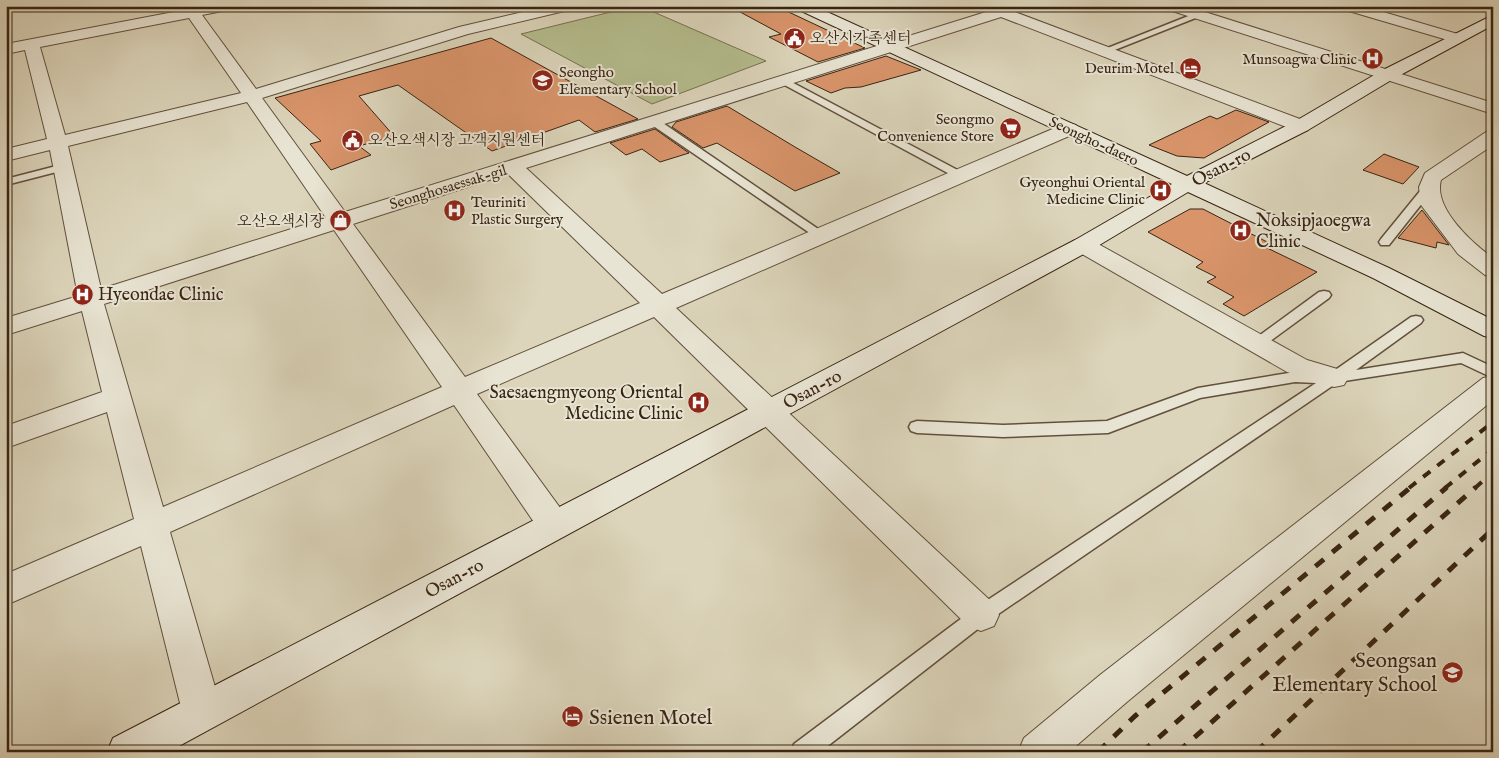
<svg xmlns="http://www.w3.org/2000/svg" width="1499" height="758" viewBox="0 0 1499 758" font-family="'IM FELL English','Noto Serif KR',serif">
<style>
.green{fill:#b4bc8d;stroke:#767050}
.building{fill:#d9946a;stroke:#392412}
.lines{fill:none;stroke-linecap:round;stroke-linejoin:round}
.lane-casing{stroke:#62503c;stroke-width:3}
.street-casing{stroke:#62503c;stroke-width:2}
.secondary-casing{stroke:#392412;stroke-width:2}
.lane{fill:#e8e4d3;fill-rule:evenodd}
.street{fill:#e8e4d3;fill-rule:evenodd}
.secondary{fill:#e8e4d3;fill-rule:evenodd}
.rail-far1{stroke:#392412;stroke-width:4;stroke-dasharray:9 9;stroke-linecap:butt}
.rail{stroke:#392412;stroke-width:5;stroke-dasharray:11 11;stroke-linecap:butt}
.labels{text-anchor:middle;stroke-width:4;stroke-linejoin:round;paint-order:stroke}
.far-poi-label{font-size:15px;fill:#392412;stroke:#e8e4d3;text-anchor:end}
.far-street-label{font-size:15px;fill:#392412;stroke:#e8e4d3}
.street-label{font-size:18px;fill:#392412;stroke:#e8e4d3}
.poi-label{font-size:18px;fill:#392412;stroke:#e8e4d3;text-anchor:start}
.near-poi-label{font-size:21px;fill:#392412;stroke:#e8e4d3;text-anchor:end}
</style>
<rect width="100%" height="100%" fill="#dcd5bb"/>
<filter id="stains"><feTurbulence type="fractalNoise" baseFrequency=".004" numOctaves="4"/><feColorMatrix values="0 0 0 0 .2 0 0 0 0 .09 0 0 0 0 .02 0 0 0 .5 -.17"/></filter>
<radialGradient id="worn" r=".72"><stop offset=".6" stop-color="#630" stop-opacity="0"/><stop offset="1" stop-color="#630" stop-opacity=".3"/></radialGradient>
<polygon class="green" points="635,6 640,6 766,61 652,104 521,34"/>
<g class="building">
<polygon points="729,6 776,6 865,48 818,62 769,37 781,34"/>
<polygon points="491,38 638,119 595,132 579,120 492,151 398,85 359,96 394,136 359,146 371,155 331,170 310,144 321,141 275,98"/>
<polygon points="886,56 921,70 861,87 845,88 831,93 806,81"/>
<polygon points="727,106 795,147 840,173 795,191 717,143 703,148 672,127 676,122"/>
<polygon points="1236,110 1269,122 1204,158 1177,156 1149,145 1210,116 1217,119"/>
<polygon points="655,129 689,153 660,162 642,149 626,155 610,143"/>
<polygon points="1384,154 1419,167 1403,184 1363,170"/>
<polygon points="1190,209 1203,209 1269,243 1263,246 1317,272 1244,316 1223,304 1234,297 1207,282 1216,277 1196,267 1203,262 1148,232"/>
<polygon points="1422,210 1449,245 1437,242 1436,248 1398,238"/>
</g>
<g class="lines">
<defs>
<g id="lane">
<polygon points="1196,13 1203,15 1107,53 1100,51"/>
<polygon points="782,77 965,174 967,176 965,178 957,178 779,82 779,78"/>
<polygon points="653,118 657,119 827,235 825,238 817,238 649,123 649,119"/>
<polygon points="64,164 68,165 69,167 68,169 6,185 6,179"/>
<polygon points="1429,184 1435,187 1389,245 1381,245 1379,242 1381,239 1425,185"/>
<polygon points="1324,291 1329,292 1331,295 1329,298 1262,347 1252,347 1250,344 1252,341 1319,292"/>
<polygon points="1416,316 1421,317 1423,320 1421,323 1356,370 1463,353 1493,367 1493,378 1461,363 1338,382 988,621 820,752 791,752 794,744 974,609 1316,383 1295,382 1200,398 1108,433 1003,437 917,433 911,431 909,427 911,423 917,421 1003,425 1107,421 1198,388 1295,372 1331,373 1411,317"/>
</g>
<g id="street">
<path d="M181,6H235L233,9L202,15L256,89L459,27L548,6H575L573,9L468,34L262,98L345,212L989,11L991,7L994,6H1027L1025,9L1015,12L1308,122L1310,126L1308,130L1301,132L1294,130L1001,17L526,168L662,294L1062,125L1069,123L1076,125L1078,129L1076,133L676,308L994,604L999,615L994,626L981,631L968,626L654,317L477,394L566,516L570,525L566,534L554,538L542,534L454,405L170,532L222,711L216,725L202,730L188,725L182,711L141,546L6,605V574L134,519L107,412L6,448V426L102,392L82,311L6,335V318L78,296L50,150L6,161V149L47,139L25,50L6,54V44L184,10ZM189,18L241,93L65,135L40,47ZM247,102L326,218L101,289L68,146ZM508,174L640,303L465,377L353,224ZM334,230L442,387L163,507L104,304Z"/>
<polygon points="1164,6 1186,6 1493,103 1493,114 1166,9"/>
<polygon points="1340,6 1363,6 1461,35 1464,38 1461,41 1451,41 1342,9"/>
<path d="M1493,130V145L1441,180C1433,208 1472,243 1493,258V277L1485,275L1458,254L1421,205L1419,187L1425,173L1486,132Z"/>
<polygon points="1083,238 1091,240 1307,360 1344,371 1348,378 1344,385 1334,387 1287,372 1075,250 1072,245 1075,240"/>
<polygon points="1493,376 1493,400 1128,701 1069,752 1018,752 1024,738 1100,675 1483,378"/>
</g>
<polygon id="secondary" points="795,6 814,6 1187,176 1294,122 1381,71 1493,15 1493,25 1393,79 1308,130 1204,183 1389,268 1493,320 1493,338 1484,336 1373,278 1188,192 1091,250 168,752 107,752 113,738 1075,240 1172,184 797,9"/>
</defs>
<use href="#lane" class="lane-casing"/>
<use href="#street" class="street-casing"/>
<use href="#secondary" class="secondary-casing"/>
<use href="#lane" class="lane"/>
<use href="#street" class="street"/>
<use href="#secondary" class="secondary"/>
<g class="rail-far1">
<polyline points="1409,488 1493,422"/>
<polyline points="1445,488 1493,449"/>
<polyline points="1475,488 1493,472"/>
</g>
<g class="rail">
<polyline points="1098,752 1135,716 1411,487"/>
<polyline points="1142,752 1447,487"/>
<polyline points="1178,752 1476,487"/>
<polyline points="1256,752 1493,529"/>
</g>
</g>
<defs>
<symbol id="civic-disc" viewBox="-11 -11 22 22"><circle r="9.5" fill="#8f2418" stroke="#e8e4d3"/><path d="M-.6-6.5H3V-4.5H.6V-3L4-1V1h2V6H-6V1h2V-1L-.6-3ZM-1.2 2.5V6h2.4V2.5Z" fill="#fff"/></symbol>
<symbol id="hospital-disc" viewBox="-11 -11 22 22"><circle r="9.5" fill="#8f2418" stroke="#e8e4d3"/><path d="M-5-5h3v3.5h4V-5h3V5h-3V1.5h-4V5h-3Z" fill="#fff"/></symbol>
<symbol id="hotel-disc" viewBox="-11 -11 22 22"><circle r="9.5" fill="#8f2418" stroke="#e8e4d3"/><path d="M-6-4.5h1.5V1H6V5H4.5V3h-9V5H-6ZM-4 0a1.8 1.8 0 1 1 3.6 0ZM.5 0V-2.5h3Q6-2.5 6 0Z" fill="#fff"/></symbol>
<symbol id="school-disc" viewBox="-11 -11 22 22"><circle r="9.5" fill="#8f2418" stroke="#e8e4d3"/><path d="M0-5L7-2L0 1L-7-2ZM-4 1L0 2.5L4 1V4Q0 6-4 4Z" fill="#fff"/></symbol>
<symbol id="supermarket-disc" viewBox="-11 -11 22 22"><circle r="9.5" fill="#8f2418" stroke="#e8e4d3"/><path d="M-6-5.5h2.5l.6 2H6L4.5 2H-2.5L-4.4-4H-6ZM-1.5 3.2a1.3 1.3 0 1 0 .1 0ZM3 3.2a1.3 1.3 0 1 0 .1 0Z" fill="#fff"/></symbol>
<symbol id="shop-disc" viewBox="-11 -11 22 22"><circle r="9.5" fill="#8f2418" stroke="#e8e4d3"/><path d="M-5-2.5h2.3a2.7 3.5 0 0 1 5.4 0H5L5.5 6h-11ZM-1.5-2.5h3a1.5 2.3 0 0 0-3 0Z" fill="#fff"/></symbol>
</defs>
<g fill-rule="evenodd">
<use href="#civic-disc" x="782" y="26" width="25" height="25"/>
<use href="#hospital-disc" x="1360" y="46" width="25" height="25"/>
<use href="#hotel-disc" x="1178" y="56" width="25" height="25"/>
<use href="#school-disc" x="530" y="68" width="25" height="25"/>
<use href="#supermarket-disc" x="998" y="116" width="25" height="25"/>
<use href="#civic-disc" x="340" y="128" width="25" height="25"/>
<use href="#hospital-disc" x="1148" y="178" width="25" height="25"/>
<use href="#hospital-disc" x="442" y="198" width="25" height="25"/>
<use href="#shop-disc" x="328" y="208" width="25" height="25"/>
<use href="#hospital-disc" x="1228" y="218" width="25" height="25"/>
<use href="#hospital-disc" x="70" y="282" width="25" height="25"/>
<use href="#hospital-disc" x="686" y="390" width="25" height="25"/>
<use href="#school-disc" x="1440" y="660" width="25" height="25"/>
<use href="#hotel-disc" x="560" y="704" width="25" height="25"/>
</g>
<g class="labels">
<g class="far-poi-label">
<text x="810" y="43" text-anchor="start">오산시가족센터</text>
<text x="1357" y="64">Munsoagwa Clinic</text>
<text x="1174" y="73">Deurim Motel</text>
<text x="559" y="77" text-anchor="start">Seongho<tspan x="559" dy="17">Elementary School</tspan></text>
<text x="994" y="124">Seongmo<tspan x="994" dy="17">Convenience Store</tspan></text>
<text x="368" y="145" text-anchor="start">오산오색시장 고객지원센터</text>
<text x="1145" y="187">Gyeonghui Oriental<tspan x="1145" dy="17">Medicine Clinic</tspan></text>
<text x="471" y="207" text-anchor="start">Teuriniti<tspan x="471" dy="17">Plastic Surgery</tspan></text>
<text x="324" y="226">오산오색시장</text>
</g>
<g class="far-street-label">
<text transform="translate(1094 141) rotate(25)" y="5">Seongho-daero</text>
<text transform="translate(448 187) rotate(-17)" y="5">Seonghosaessak-gil</text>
</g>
<g class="street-label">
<text transform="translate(1221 167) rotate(-27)" y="6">Osan-ro</text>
<text transform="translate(812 389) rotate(-28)" y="6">Osan-ro</text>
<text transform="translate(454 578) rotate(-28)" y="6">Osan-ro</text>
</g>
<g class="poi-label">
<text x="1256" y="226">Noksipjaoegwa<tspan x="1256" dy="21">Clinic</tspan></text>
<text x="98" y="300">Hyeondae Clinic</text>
<text x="683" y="398" text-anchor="end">Saesaengmyeong Oriental<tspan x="683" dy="21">Medicine Clinic</tspan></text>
</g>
<g class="near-poi-label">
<text x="1437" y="667">Seongsan<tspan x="1437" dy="24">Elementary School</tspan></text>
<text x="589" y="724" text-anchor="start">Ssienen Motel</text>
</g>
</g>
<rect width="1499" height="758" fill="none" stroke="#dcd5bb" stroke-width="25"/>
<rect x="8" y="8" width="1484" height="743" fill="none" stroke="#392412" stroke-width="2.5"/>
<rect x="12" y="12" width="1474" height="733" fill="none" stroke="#392412"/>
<rect width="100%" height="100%" filter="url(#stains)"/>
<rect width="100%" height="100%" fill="url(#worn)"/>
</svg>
